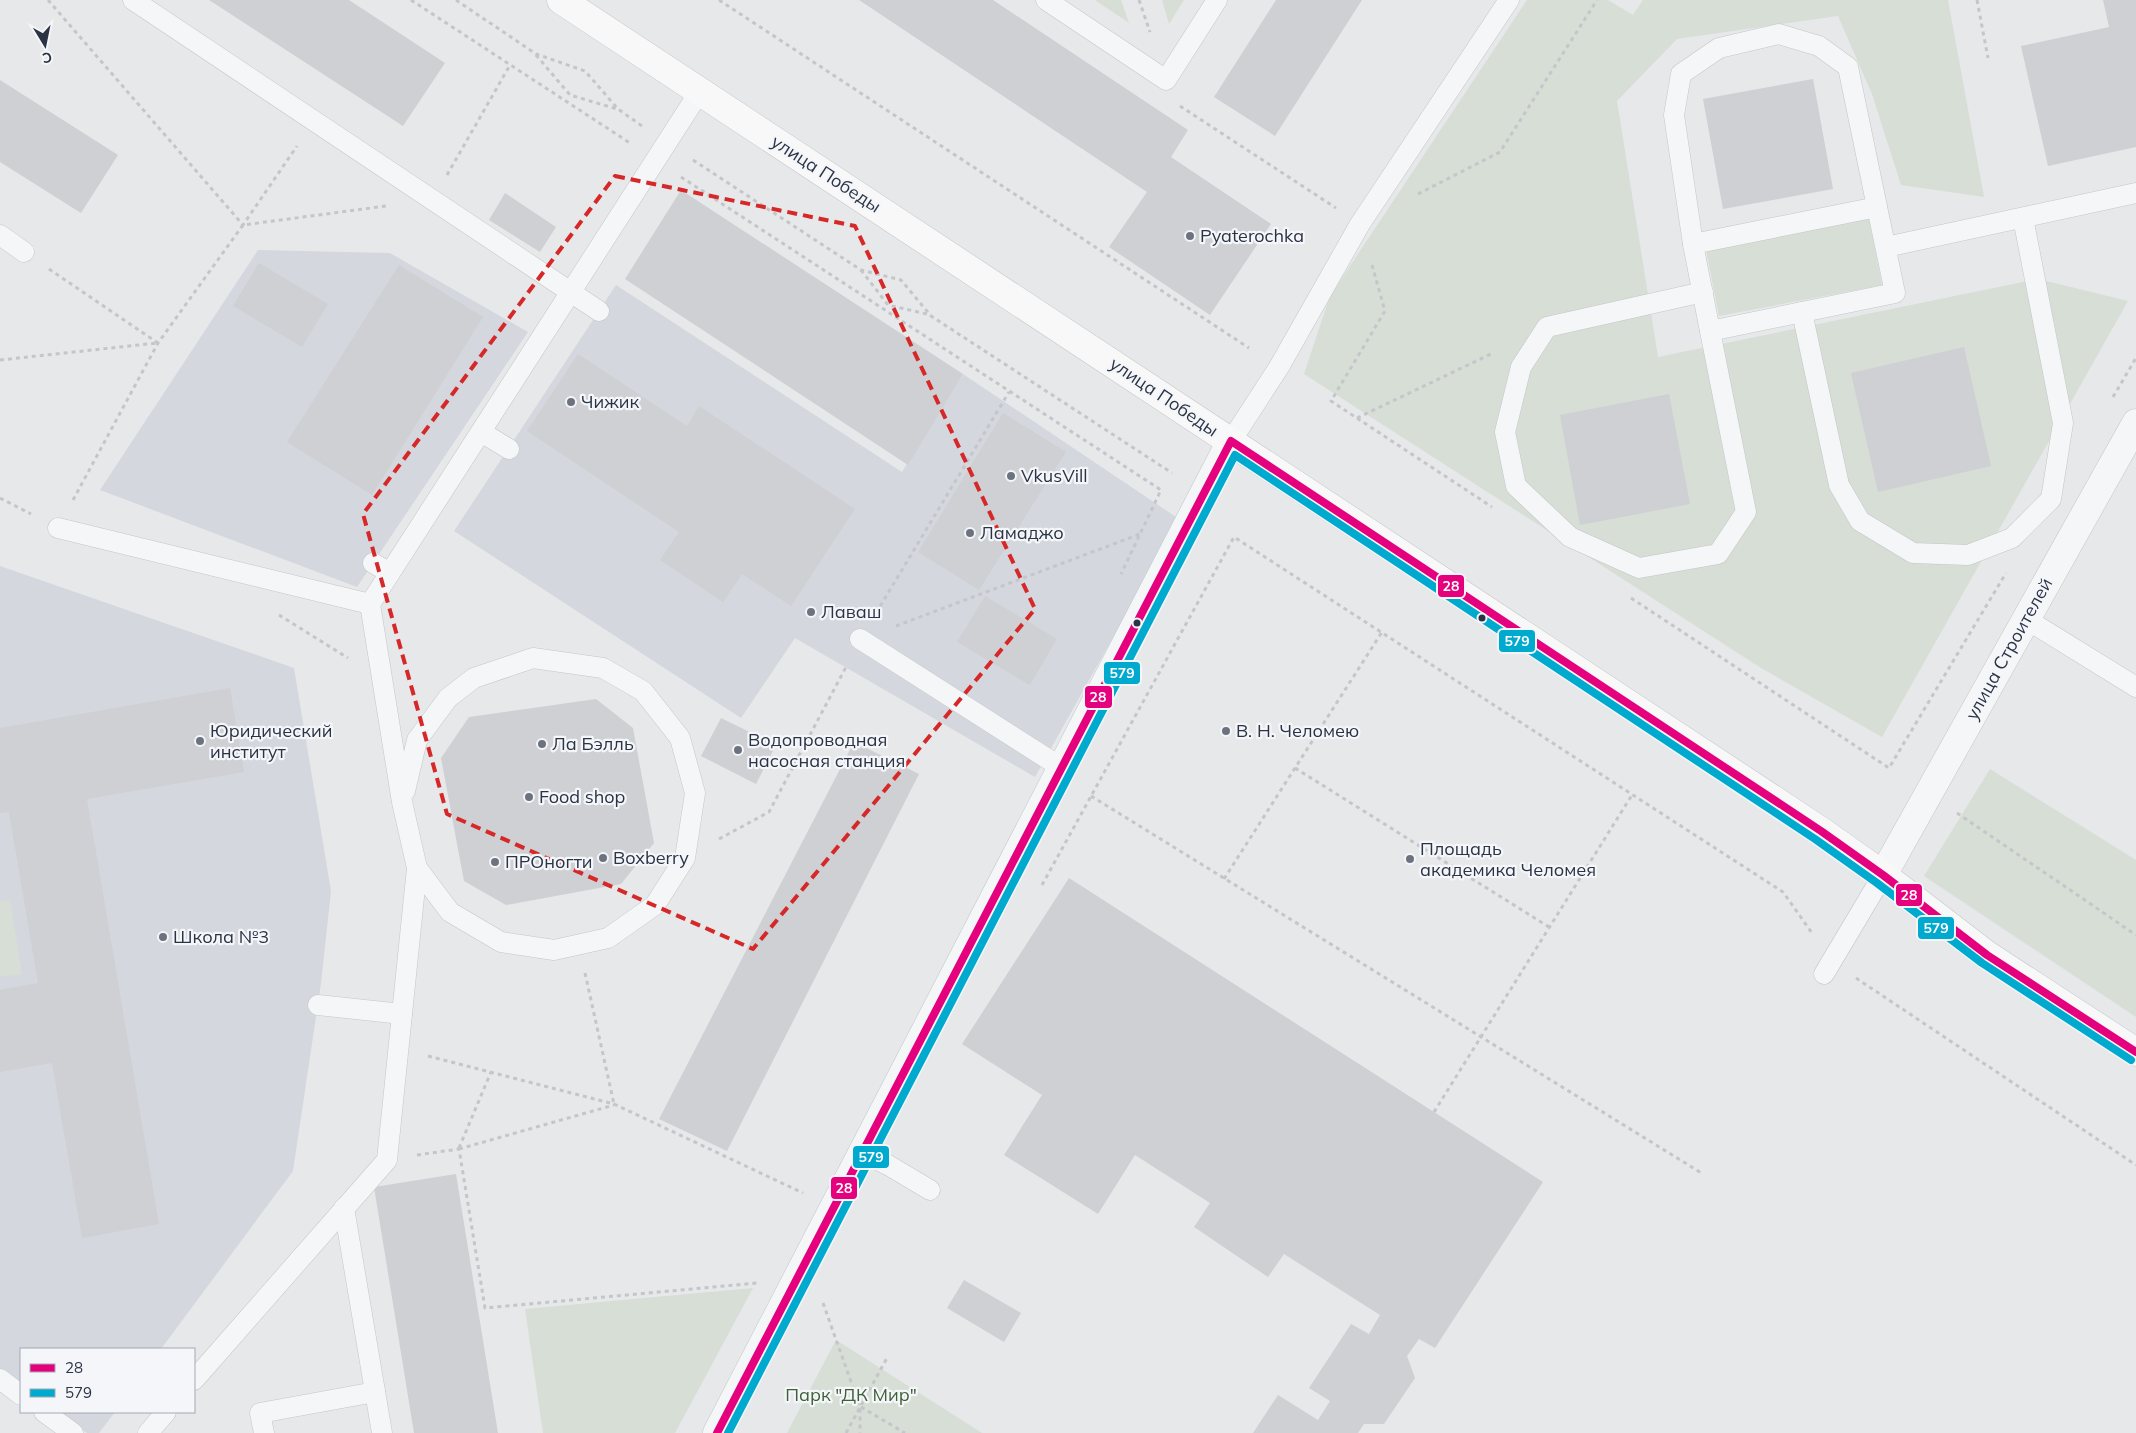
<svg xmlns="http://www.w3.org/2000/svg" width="2136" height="1433" viewBox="0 0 2136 1433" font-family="Mulish,sans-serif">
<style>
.built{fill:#d4d7dd}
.green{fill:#d6ded6}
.building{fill:#ced0d3}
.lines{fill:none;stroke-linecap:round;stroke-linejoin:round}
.lane-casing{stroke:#c4c6c8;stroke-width:21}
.street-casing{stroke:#c4c6c8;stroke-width:29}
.secondary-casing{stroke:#c4c6c8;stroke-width:29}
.path{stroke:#c5c6ca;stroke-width:3;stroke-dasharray:4 4;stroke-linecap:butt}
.lane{stroke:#f5f6f7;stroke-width:20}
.street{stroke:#f5f6f7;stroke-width:28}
.secondary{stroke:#f8f8f8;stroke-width:28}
.bus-1-casing{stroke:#f4f6f9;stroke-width:11}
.bus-2-casing{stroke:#f4f6f9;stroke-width:11}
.bus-1{stroke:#e5007d;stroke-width:8}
.bus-2{stroke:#00a9ce;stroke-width:8}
.marked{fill:none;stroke:#d62828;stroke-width:4;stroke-dasharray:10 6;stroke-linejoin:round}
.poi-dot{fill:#6c737f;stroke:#f4f6f9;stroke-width:2}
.bus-dot{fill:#2b3445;stroke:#f4f6f9;stroke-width:2}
.labels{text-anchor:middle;stroke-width:4.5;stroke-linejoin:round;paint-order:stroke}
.street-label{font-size:18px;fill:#2b3445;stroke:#f4f6f9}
.poi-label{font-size:18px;fill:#2b3445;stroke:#f4f6f9;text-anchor:start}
.park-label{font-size:18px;fill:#3f6138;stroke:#f4f6f9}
.line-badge{stroke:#f4f6f9;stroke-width:2}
.badge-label{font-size:14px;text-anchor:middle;font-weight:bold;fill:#fff}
</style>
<rect width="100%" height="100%" fill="#e6e8ea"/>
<g class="built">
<polygon points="258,250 390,253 528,332 357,587 100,490"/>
<polygon points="616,285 902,472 963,374 1179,519 1035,777 795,638 741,718 454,531"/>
<polygon points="0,566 294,668 331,891 321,983 293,1171 161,1349 21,1349 21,1384 0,1369"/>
<polygon points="58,1412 115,1412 99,1433 87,1433"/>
</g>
<g class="green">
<polygon points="1095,0 1121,0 1129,23"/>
<polygon points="1162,0 1184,0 1169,24"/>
<polygon points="1527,0 1608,0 1633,15 1643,0 1948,0 1984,197 1901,185 1872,94 1838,16 1677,39 1617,101 1658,357 2038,279 2128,301 1882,737 1761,668 1304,374 1330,296"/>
<polygon points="1869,219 1882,285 1719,316 1706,250"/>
<polygon points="1990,769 2136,860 2136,1017 1924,876"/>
<polygon points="10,900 22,974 0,977 0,901"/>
<polygon points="753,1288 675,1433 543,1433 525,1309"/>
<polygon points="836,1340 982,1433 787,1433"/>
</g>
<g class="building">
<polygon points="209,0 349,0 445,63 403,126"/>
<polygon points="859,0 993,0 1188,130 1171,157 1271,224 1210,315 1109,247 1147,192"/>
<polygon points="1276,0 1362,0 1275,136 1214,97"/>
<polygon points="2103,0 2136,0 2136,147 2048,166 2021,46 2109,27"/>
<polygon points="1813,79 1833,189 1723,209 1703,99"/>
<polygon points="0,80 118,155 81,213 0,162"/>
<polygon points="681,190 963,374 908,465 625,279"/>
<polygon points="505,193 556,227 540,252 489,220"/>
<polygon points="259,263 328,304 302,347 233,306"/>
<polygon points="399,265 483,317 372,495 287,442"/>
<polygon points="1964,347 1991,466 1878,492 1851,373"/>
<polygon points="578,354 687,426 699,406 855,509 791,606 742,574 723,602 660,560 679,532 527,431"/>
<polygon points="1669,394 1690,504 1580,525 1560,415"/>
<polygon points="1003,413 1066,452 979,590 918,552"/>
<polygon points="985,596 1057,639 1030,685 957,642"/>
<polygon points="230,688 244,772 87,799 159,1224 82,1238 52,1063 0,1072 0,990 38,983 9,812 0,813 0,728"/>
<polygon points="596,699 633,728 654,843 621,884 506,905 464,881 441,758 469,717"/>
<polygon points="721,718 776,745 756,784 701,756"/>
<polygon points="854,742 919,774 727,1151 659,1119"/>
<polygon points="1069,878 1543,1182 1435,1348 1419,1339 1407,1356 1415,1378 1384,1424 1364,1424 1358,1433 1253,1433 1278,1395 1318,1420 1330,1401 1309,1388 1351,1324 1369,1334 1380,1315 1284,1254 1268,1277 1194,1227 1210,1203 1135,1155 1098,1214 1004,1155 1042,1095 962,1044"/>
<polygon points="456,1174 498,1433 414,1433 374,1187"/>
<polygon points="964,1280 1021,1313 1004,1342 947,1308"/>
</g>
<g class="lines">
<defs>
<g id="lane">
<polyline points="133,0 599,311"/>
<polyline points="1046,0 1166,80 1217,0"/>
<polygon points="1877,207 1895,293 1710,331 1693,244"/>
<polyline points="0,235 24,252"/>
<polyline points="1693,244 1674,115 1681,74 1719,48 1779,34 1819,46 1848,67 1877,207"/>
<polyline points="1886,247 2136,193"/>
<polyline points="1703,292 1547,327 1521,367 1505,432 1516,486 1570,537 1639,568 1718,554 1746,512 1710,331"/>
<polyline points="1802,312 1839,485 1860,521 1913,553 1968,555 2012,538 2051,499 2063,423 2023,218"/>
<polyline points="481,432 509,449"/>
<polyline points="1231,441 1279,367 1360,224 1509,0"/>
<polyline points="58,528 370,604"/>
<polyline points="373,563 390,573"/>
<polyline points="2026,619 2136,687"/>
<polyline points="860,639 1062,768"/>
<polyline points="405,791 417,740 448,698 474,678 533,658 603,668 643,691 680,738 695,793 685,858 655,905 608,938 554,950 501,942 450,912 417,868"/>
<polyline points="1824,974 1883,875"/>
<polyline points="318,1005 402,1014"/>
<polyline points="862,1152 888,1165 930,1190"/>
<polyline points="344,1208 382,1433"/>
<polyline points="0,1379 21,1395"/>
<polyline points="194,1380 387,1160 417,868 402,802 370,604 700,91"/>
<polyline points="44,1412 73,1433"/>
<polyline points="148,1433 166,1412"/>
<polyline points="264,1433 260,1413 375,1392"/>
</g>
<g id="street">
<polyline points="1883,875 2136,423"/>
<polyline points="717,1433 1231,441"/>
</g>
<polyline id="secondary" points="561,0 1821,831 1883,875 1987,955 2136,1052"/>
</defs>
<use href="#lane" class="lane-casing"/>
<use href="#street" class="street-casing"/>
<use href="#secondary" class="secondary-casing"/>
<g class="path">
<polyline points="48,0 243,225 297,146"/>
<polyline points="411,0 630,143"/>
<polyline points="456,0 536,54 585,71 618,109 642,126"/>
<polyline points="719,0 1249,348"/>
<polyline points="1139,0 1150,32"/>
<polyline points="1977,0 1988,58"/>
<polyline points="536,55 570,95 617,109"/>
<polyline points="1180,106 1336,208"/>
<polyline points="693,160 861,270 901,280 931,316 1172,473"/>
<polyline points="447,175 510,65"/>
<polyline points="681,177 1161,490 1121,574"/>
<polyline points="1418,194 1500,152 1597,0"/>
<polyline points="1372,265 1385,311 1331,401 1492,507"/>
<polyline points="49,269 158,343"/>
<polyline points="861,270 888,305 931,315"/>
<polyline points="0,360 157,343"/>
<polyline points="2113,397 2136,358"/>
<polyline points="1357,418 1493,353"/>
<polyline points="0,498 31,514"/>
<polyline points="73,500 158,343 243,225 386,206"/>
<polyline points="1631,598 1889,768 2006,573"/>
<polyline points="876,613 1009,392"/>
<polyline points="279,615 348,658"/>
<polyline points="896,626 1140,534"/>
<polyline points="1295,768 1549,927"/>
<polyline points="1091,796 1703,1174"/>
<polyline points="1957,813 2136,935"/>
<polyline points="719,839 769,812 846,667"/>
<polyline points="1224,879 1382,632"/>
<polyline points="1042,885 1234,537 1783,892 1812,933"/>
<polyline points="585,973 614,1104"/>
<polyline points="1856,978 2136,1165"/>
<polyline points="428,1056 614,1104 803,1193"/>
<polyline points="1434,1112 1632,795"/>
<polyline points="459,1148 491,1072"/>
<polyline points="459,1149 614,1105"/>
<polyline points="417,1155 459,1149 485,1308 757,1283"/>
<polyline points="823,1303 860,1407 860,1433"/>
<polyline points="861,1407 905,1433"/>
<polyline points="846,1433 887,1358"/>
</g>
<use href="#lane" class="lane"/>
<use href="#street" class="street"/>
<use href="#secondary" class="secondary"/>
<defs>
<polyline id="bus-1" points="717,1433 1231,441 1821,831 1883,875 1987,955 2136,1052"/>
<polyline id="bus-2" points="728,1433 1235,455 1815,839 1877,883 1982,963 2131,1060"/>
</defs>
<use href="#bus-1" class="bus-1-casing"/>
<use href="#bus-2" class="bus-2-casing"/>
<use href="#bus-1" class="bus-1"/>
<use href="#bus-2" class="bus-2"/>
</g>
<path class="marked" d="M615,176L855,226L1035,609L753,949L447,814L363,514Z"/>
<g class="poi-dot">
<circle cx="1190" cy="236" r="5"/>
<circle cx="571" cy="402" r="5"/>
<circle cx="1011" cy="476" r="5"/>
<circle cx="970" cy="533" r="5"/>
<circle cx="811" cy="612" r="5"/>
<circle cx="1226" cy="731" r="5"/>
<circle cx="200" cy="741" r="5"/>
<circle cx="542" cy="744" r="5"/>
<circle cx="738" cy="750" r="5"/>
<circle cx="529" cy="797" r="5"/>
<circle cx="603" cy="858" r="5"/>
<circle cx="1410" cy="859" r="5"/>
<circle cx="495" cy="862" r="5"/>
<circle cx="163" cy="937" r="5"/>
</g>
<g class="bus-dot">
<circle cx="1482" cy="618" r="4.5"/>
<circle cx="1137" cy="623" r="4.5"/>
</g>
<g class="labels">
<g class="street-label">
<text transform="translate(826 174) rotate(33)" y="6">улица Победы</text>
<text transform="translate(1164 397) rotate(34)" y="6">улица Победы</text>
<text transform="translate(2009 649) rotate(-61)" y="6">улица Строителей</text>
</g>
<g class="poi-label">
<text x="1200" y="242">Pyaterochka</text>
<text x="581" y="408">Чижик</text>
<text x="1021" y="482">VkusVill</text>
<text x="980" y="539">Ламаджо</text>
<text x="821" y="618">Лаваш</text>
<text x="210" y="737">Юридический<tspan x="210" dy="21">институт</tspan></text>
<text x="1236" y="737">В. Н. Челомею</text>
<text x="748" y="746">Водопроводная<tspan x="748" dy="21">насосная станция</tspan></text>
<text x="552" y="750">Ла Бэлль</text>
<text x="539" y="803">Food shop</text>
<text x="1420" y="855">Площадь<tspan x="1420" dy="21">академика Челомея</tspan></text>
<text x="613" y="864">Boxberry</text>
<text x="505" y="868">ПРОногти</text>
<text x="173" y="943">Школа №3</text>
</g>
<g class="park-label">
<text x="851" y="1401">Парк "ДК Мир"</text>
</g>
</g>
<g class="line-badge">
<rect x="1437" y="574" width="28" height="24" rx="5" fill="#e5007d"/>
<rect x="1498" y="629" width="38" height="24" rx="5" fill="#00a9ce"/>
<rect x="1103" y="661" width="38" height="24" rx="5" fill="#00a9ce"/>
<rect x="1084" y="685" width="29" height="24" rx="5" fill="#e5007d"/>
<rect x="1895" y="883" width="28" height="24" rx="5" fill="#e5007d"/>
<rect x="1917" y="916" width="38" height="24" rx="5" fill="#00a9ce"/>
<rect x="852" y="1145" width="38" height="24" rx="5" fill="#00a9ce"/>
<rect x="830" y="1176" width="28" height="24" rx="5" fill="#e5007d"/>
</g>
<g class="badge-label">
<text x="1451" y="591">28</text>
<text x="1517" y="646">579</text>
<text x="1122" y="678">579</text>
<text x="1098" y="702">28</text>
<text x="1909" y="900">28</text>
<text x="1936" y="933">579</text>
<text x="871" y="1162">579</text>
<text x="844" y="1193">28</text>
</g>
<rect x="20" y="1348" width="175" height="65" fill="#f4f6f9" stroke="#a4a8b1"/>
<rect x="30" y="1364" width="25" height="8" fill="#e5007d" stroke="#a4a8b1"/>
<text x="65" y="1373" font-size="15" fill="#2b3445">28</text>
<rect x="30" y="1389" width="25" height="8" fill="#00a9ce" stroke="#a4a8b1"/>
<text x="65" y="1398" font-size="15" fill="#2b3445">579</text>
<g transform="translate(45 45) rotate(170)" stroke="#f4f6f9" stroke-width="4" paint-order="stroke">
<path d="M0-4L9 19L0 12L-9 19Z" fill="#2b3445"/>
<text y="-8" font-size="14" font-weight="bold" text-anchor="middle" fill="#2b3445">С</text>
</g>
</svg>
